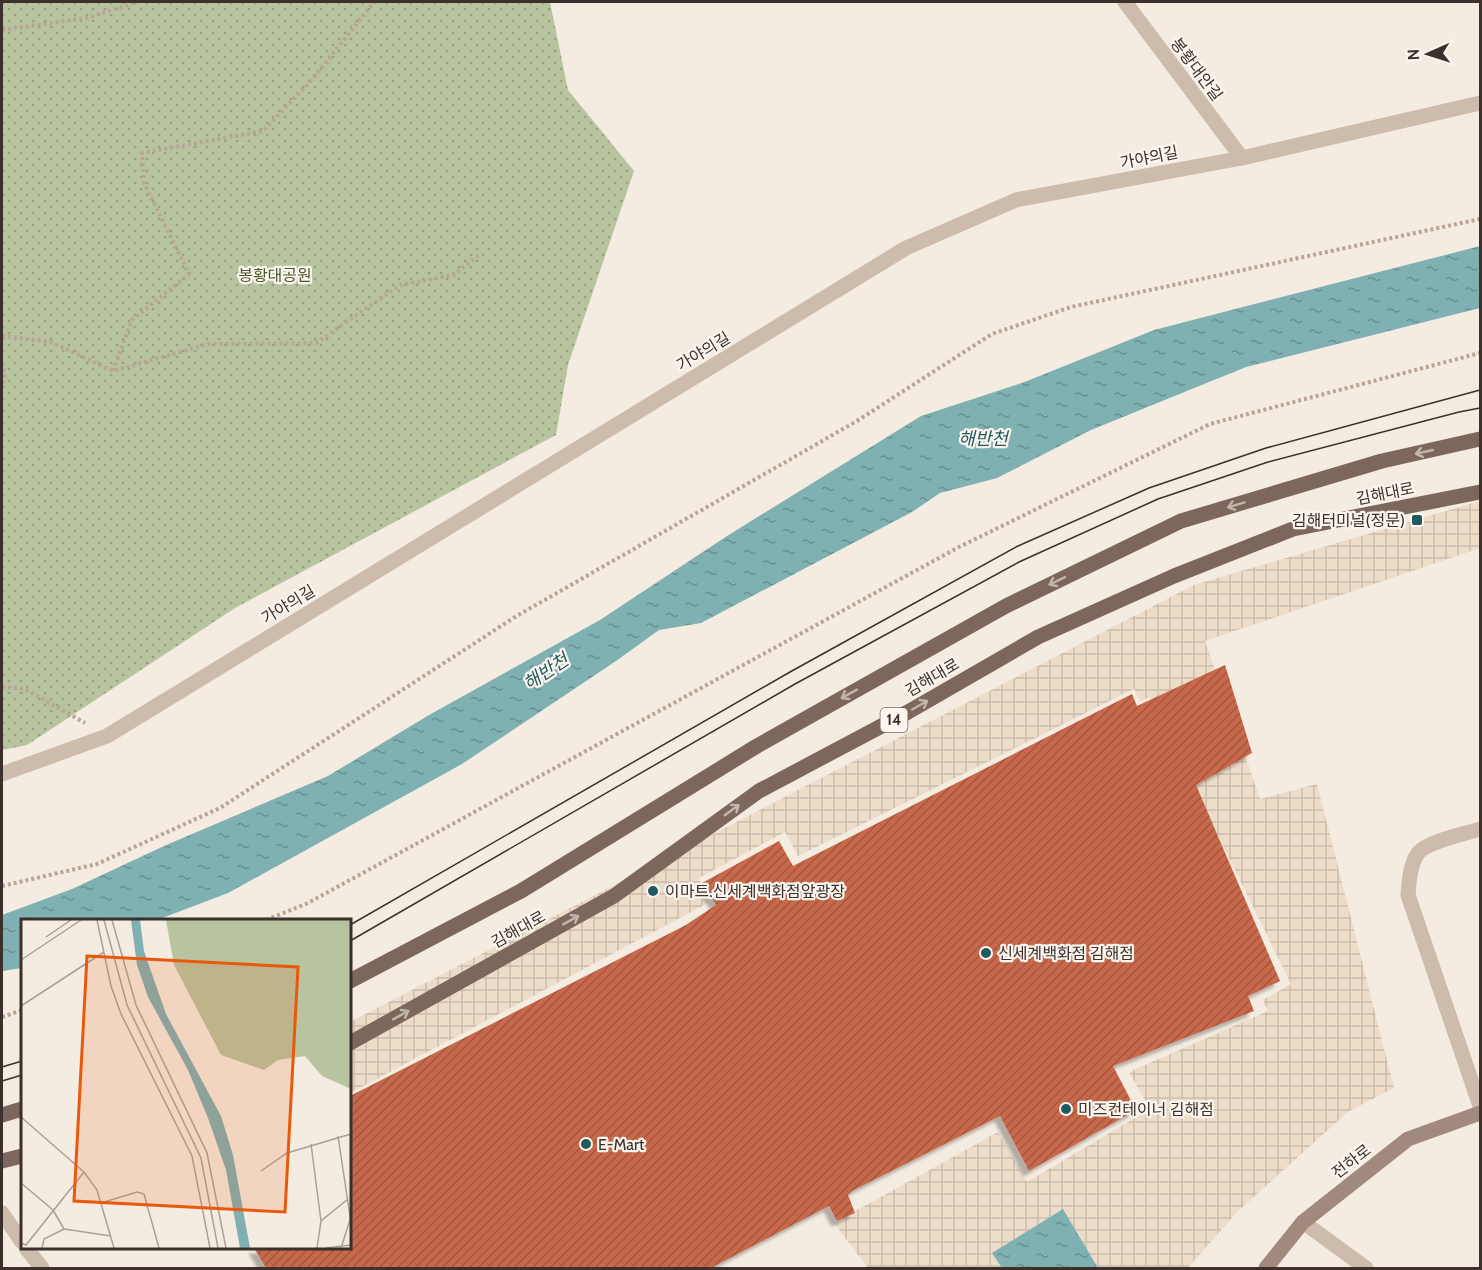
<svg xmlns="http://www.w3.org/2000/svg" width="1482" height="1270" viewBox="0 0 1482 1270" font-family="Cabin,'Noto Sans KR',sans-serif">
<style>
.park{fill:url(#park-dots)}
.plaza{fill:url(#plaza-grid)}
.water{fill:url(#water-ripples)}
.building{fill:url(#building-hatch);filter:url(#shadow)}
.lines{fill:none;stroke-linecap:round;stroke-linejoin:round}
.path{stroke:#b9a596;stroke-width:4;stroke-dasharray:3 3;stroke-linecap:butt}
.service{stroke:#cdbbac;stroke-width:15}
.minor{stroke:#cdbbac;stroke-width:15}
.secondary{stroke:#a18a7d;stroke-width:15}
.primary{stroke:#7d675c;stroke-width:15}
.tram{stroke:#3b302b;stroke-width:1.5}
.oneway{stroke:#c2b5ac}
.poi-dot{fill:#1f5a5e;stroke:#fbf5ee;stroke-width:2}
.labels{text-anchor:middle;stroke-width:4.5;stroke-linejoin:round;paint-order:stroke}
.shield{fill:#fbf5ee;stroke:#756b66;stroke-width:1.5}
.shield-label{font-size:15px;font-weight:bold;fill:#3b302b}
.street-label{font-size:16px;fill:#3b302b;stroke:#fbf5ee}
.park-label{font-size:16px;fill:#4a5a2e;stroke:#fbf5ee}
.poi-label{font-size:16px;fill:#3b302b;stroke:#fbf5ee;text-anchor:start}
.water-label{font-size:18px;font-style:italic;fill:#1f5a5e;stroke:#fbf5ee}
.inset-road{fill:none;stroke:#aaa098;stroke-width:1.5}
.view{fill:#e8590c;fill-opacity:0.15;stroke:#e8590c;stroke-width:3}
.inset-edge{fill:none;stroke:#3b302b;stroke-width:3}
</style>
<defs>
<pattern id="park-dots" width="8" height="8" patternUnits="userSpaceOnUse" patternTransform="scale(1.5)"><rect width="8" height="8" fill="#b8c4a0"/><path d="M2 2h.1M6 6h.1" fill="none" stroke="#97a083" stroke-width="1.8" stroke-linecap="round"/></pattern>
<pattern id="plaza-grid" width="8" height="8" patternUnits="userSpaceOnUse" patternTransform="scale(1.5)"><rect width="8" height="8" fill="#ecdcc8"/><path d="M0 4h8M4 0v8" fill="none" stroke="#cbbdac"/></pattern>
<pattern id="water-ripples" width="26" height="14" patternUnits="userSpaceOnUse" patternTransform="scale(1.5)"><rect width="26" height="14" fill="#7fb0b2"/><path d="M2 4q2-2 4 0t4 0M15 11q2-2 4 0t4 0" fill="none" stroke="#699091"/></pattern>
<pattern id="building-hatch" width="6" height="6" patternUnits="userSpaceOnUse" patternTransform="scale(1.5)"><rect width="6" height="6" fill="#c8694b"/><path d="M-1 1l2-2M0 6l6-6M5 7l2-2" fill="none" stroke="#a4573f"/></pattern>
<filter id="shadow"><feDropShadow dx="-5.5" dy="5.5" stdDeviation="1.5" flood-color="#0004"/></filter>
</defs>
<rect width="100%" height="100%" fill="#f4ebe1"/>
<polygon class="park" points="2,2 550,2 568,90 634,171 568,365 556,435 235,608 27,745 2,750"/>
<polygon class="plaza" points="1480,501 1480,548 1205,641 1260,799 1317,784 1394,1088 1349,1111 1237,1212 1188,1268 868,1268 834,1223 998,1132 1027,1182 1150,1109 1129,1072 1268,1011 1263,1000 1291,984 1150,697 1140,701 1134,689 798,856 785,832 699,878 708,903 350,1093 350,1022 1194,585"/>
<g class="water">
<polygon points="1480,246 1480,308 1246,367 1091,430 997,478 940,493 912,512 701,623 659,630 616,661 462,764 228,893 157,920 22,920 22,968 2,971 2,915 72,889 164,846 328,776 429,715 600,620 727,536 921,416 1022,383 1154,330"/>
<polygon points="1063,1209 1098,1268 1002,1268 992,1253"/>
</g>
<polygon class="building" points="1225,665 1252,753 1196,785 1280,981 1248,996 1254,1011 1113,1066 1136,1110 1029,1171 1000,1116 852,1191 848,1195 855,1213 837,1221 829,1206 711,1268 266,1268 254,1248 350,1248 350,1096 686,925 716,905 702,883 779,841 793,866 1132,694 1137,706"/>
<g class="lines">
<g class="path">
<polyline points="2,30 86,18 138,2"/>
<polyline points="2,336 51,342 113,371 208,344 316,343 400,285 454,275 481,253"/>
<polyline points="2,363 5,375 2,387"/>
<polyline points="113,371 132,320 189,274 144,183 142,153 263,131 310,82 374,2"/>
<polyline points="2,687 25,689 85,723"/>
<polyline points="2,886 97,864 220,808 515,617 857,421 992,334 1071,307 1480,219"/>
<polyline points="266,920 308,903 959,547 1210,424 1480,353"/>
<polyline points="2,1017 22,1010"/>
</g>
<polyline class="service" points="2,774 107,736 906,248 1016,200 1242,158 1480,103"/>
<g class="minor">
<polyline points="1125,2 1242,158"/>
<path d="M1480,829C1465,834 1428,841 1418,853C1410,865 1409,881 1408,895L1480,1106"/>
<polyline points="2,1213 22,1242"/>
<polyline points="1303,1222 1366,1268"/>
<polyline points="26,1248 42,1268"/>
</g>
<polyline class="secondary" points="1266,1268 1303,1222 1408,1139 1480,1113"/>
<g class="primary">
<polyline points="350,981 521,891 757,746 1006,606 1181,521 1382,461 1480,439"/>
<polyline points="350,1043 614,896 759,791 908,712 1038,637 1174,576 1293,529 1480,492"/>
<polyline points="2,1115 22,1109"/>
<polyline points="2,1161 22,1156"/>
</g>
<g class="tram">
<polyline points="350,925 790,672 1018,546 1149,488 1266,448 1480,390"/>
<polyline points="350,941 795,684 1019,562 1158,499 1268,462 1459,412 1480,408"/>
<polyline points="2,1067 22,1061"/>
<polyline points="2,1081 22,1075"/>
</g>
</g>
<defs><path id="oneway-shaft" d="M-6 0H5M1.5-3L5.5 0L1.5 3" fill="none" stroke-width="1.6" stroke-linecap="round" stroke-linejoin="round" transform="scale(1.5)"/></defs>
<g class="oneway">
<use href="#oneway-shaft" transform="translate(1424 452) rotate(167)"/>
<use href="#oneway-shaft" transform="translate(1236 505) rotate(163)"/>
<use href="#oneway-shaft" transform="translate(1057 581) rotate(154)"/>
<use href="#oneway-shaft" transform="translate(849 694) rotate(151)"/>
<use href="#oneway-shaft" transform="translate(920 705) rotate(-30)"/>
<use href="#oneway-shaft" transform="translate(732 810) rotate(-36)"/>
<use href="#oneway-shaft" transform="translate(571 920) rotate(-29)"/>
<use href="#oneway-shaft" transform="translate(401 1015) rotate(-29)"/>
</g>
<g class="poi-dot">
<rect x="1411" y="514" width="12" height="12" rx="3"/>
<circle cx="653" cy="891" r="6"/>
<circle cx="986" cy="953" r="6"/>
<circle cx="1066" cy="1109" r="6"/>
<circle cx="586" cy="1144" r="6"/>
</g>
<g class="labels">
<rect class="shield" x="880.5" y="708" width="27" height="24" rx="4.5"/>
<g class="shield-label">
<text x="894" y="725">14</text>
</g>
<g class="street-label">
<text transform="translate(1197 69) rotate(53)" y="6">봉황대안길</text>
<text transform="translate(1149 157) rotate(-11)" y="6">가야의길</text>
<text transform="translate(703 351) rotate(-31)" y="6">가야의길</text>
<text transform="translate(1385 493) rotate(-11)" y="6">김해대로</text>
<text transform="translate(288 604) rotate(-31)" y="6">가야의길</text>
<text transform="translate(932 677) rotate(-30)" y="6">김해대로</text>
<text transform="translate(518 929) rotate(-29)" y="6">김해대로</text>
<text transform="translate(1351 1161) rotate(-38)" y="6">전하로</text>
</g>
<g class="park-label">
<text x="275" y="281">봉황대공원</text>
</g>
<g class="poi-label">
<text x="1405" y="526" text-anchor="end">김해터미널(정문)</text>
<text x="665" y="897">이마트.신세계백화점앞광장</text>
<text x="998" y="959">신세계백화점 김해점</text>
<text x="1078" y="1115">미즈컨테이너 김해점</text>
<text x="598" y="1150">E-Mart</text>
</g>
<g class="water-label">
<text x="983" y="445">해반천</text>
<text transform="translate(546 672) rotate(-34)" y="6">해반천</text>
</g>
</g>
<g transform="translate(21 919)">
<rect width="330" height="330" fill="#f4ebe1"/>
<path d="M145,1H330V170L301,157L284,137L257,141L243,151L200,136L153,46Z" fill="#b8c4a0"/>
<path d="M110,1H119L123,32L145,95L200,197L212,236L229,329H219L205,251L187,199L167,151L127,78L116,46Z" fill="#7fb0b2"/>
<path class="inset-road" d="M76,1L90,67L100,95L171,237L189,329M83,1L106,86L180,239L197,329M91,1L115,86L186,234L205,329M25,18L50,1M0,41L60,1M0,87L83,33M0,198L63,253L76,271L93,329M317,217L330,304M290,225L300,302M240,252L266,234L330,215M0,264L32,291L43,310M80,284L116,273L123,275L138,329M0,324L5,326L63,253M21,329L23,320L43,310L90,317M296,329L300,302L327,280M305,329L330,326M320,329L329,301"/>
<path class="view" d="M66,37L277,48L264,293L53,282Z"/>
<rect width="330" height="330" class="inset-edge"/>
</g>
<rect width="1482" height="1270" fill="none" stroke="#3b302b" stroke-width="6"/>
<g transform="translate(1428 54) rotate(267)" stroke="#fbf5ee" stroke-width="4.5" paint-order="stroke">
<path d="M0-4.5L10 22L0 15L-10 22Z" fill="#3b302b"/>
<text y="-9" font-size="16" font-weight="bold" text-anchor="middle" fill="#3b302b">N</text>
</g>
</svg>
